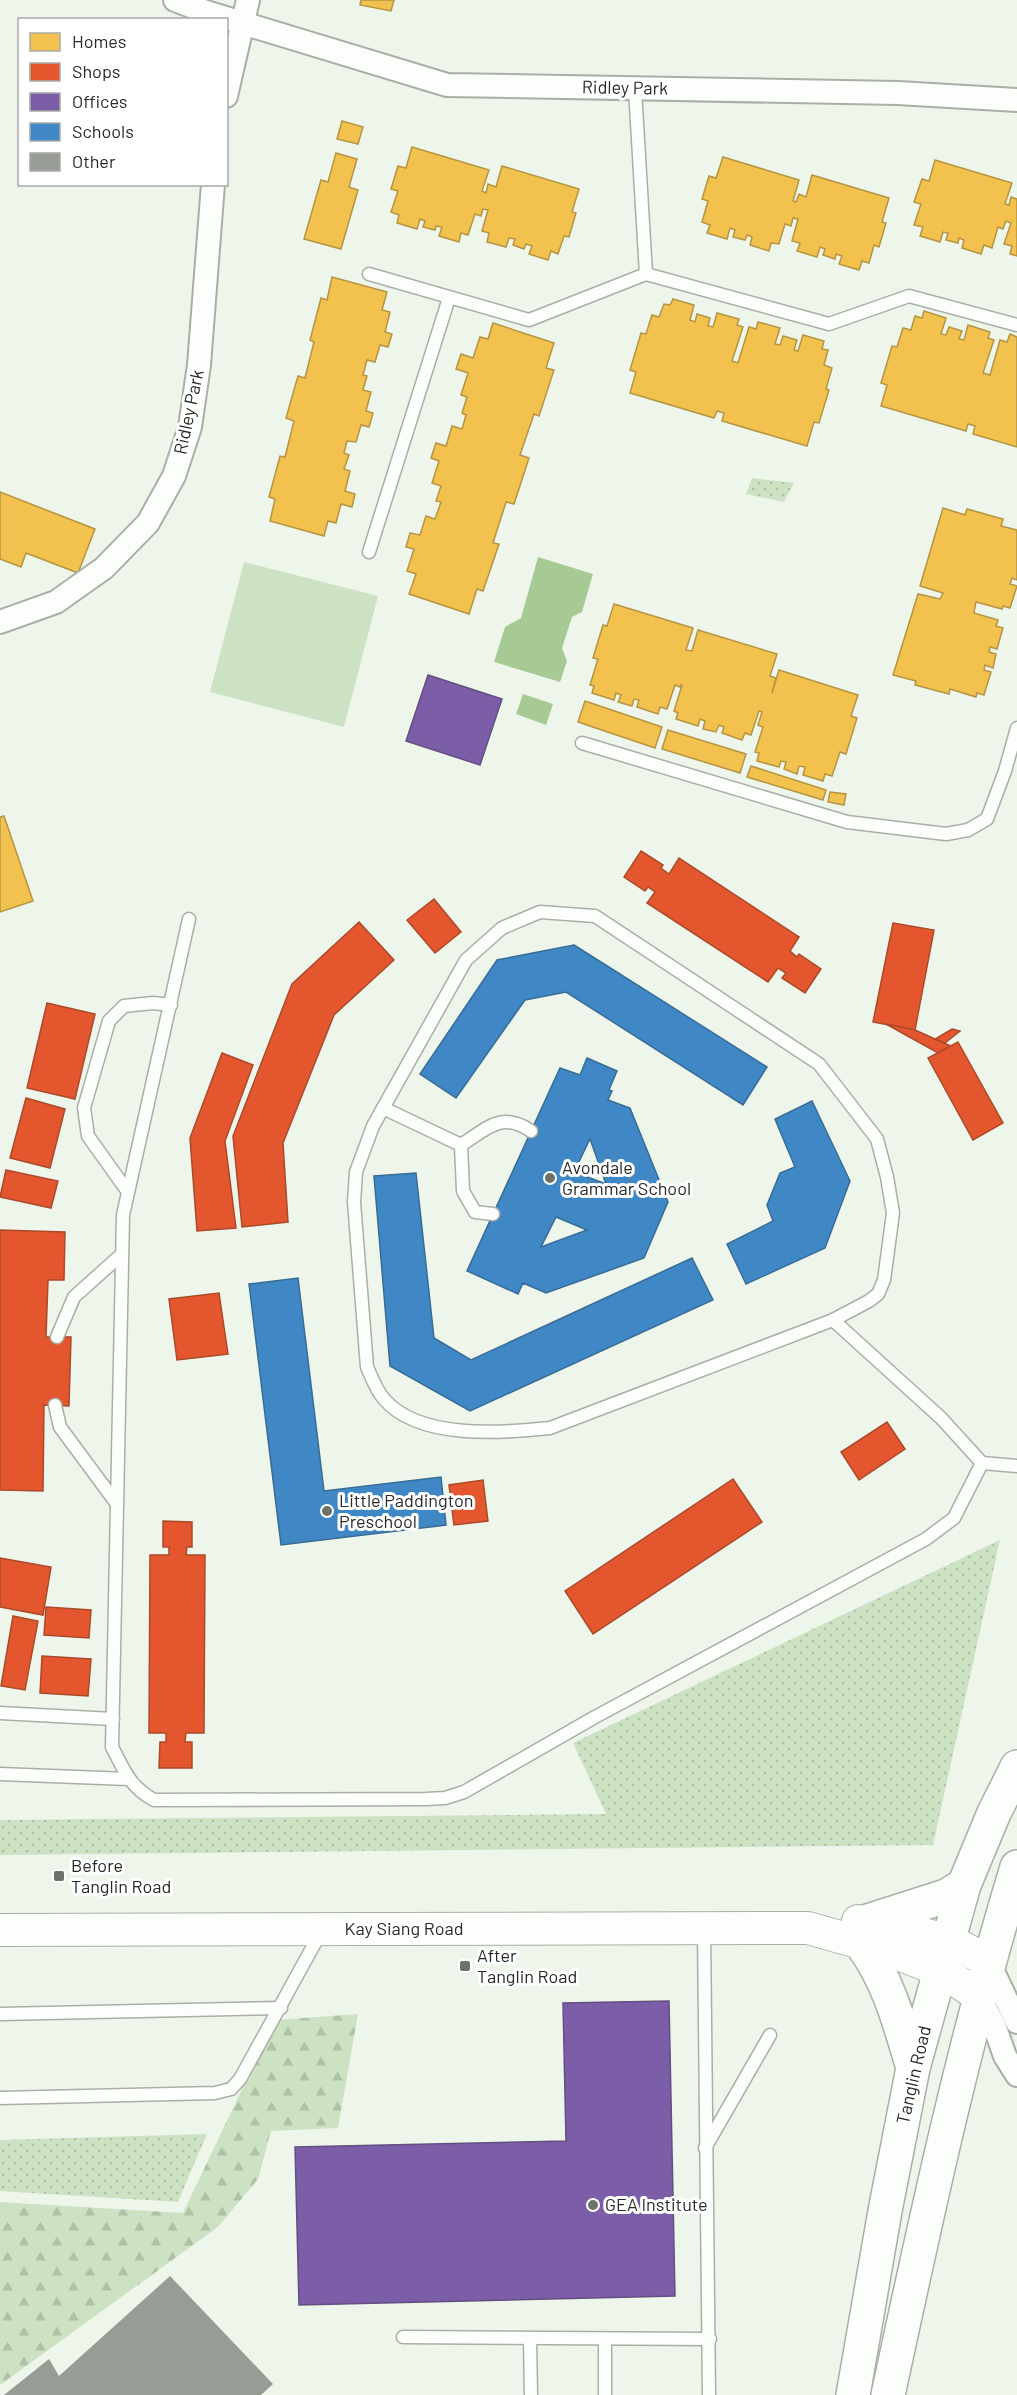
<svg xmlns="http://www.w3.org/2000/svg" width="1017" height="2395" viewBox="0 0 1017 2395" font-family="Barlow,sans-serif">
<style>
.grass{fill:url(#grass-dots)}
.forest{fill:url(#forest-firs)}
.pitch{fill:#cce2c3}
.water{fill:#a7ca95}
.homes{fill:#f2c14e;stroke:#b59442;stroke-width:1.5}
.shops{fill:#e4572e;stroke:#ab4a2b;stroke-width:1.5}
.offices{fill:#7b5ea7;stroke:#624f80;stroke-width:1.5}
.schools{fill:#3f88c5;stroke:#386c95;stroke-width:1.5;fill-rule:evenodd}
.building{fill:#979c95}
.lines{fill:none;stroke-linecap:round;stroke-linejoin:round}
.lane-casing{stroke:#a9afa7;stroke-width:15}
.street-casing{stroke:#a9afa7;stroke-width:26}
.secondary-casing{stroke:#a9afa7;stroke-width:34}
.primary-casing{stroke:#a9afa7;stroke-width:36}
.lane{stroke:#fcfefc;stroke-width:12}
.street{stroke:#fcfefc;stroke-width:22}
.secondary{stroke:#fcfefc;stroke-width:32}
.primary{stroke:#fcfefc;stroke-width:33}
.poi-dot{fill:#6d726a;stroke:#fff;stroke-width:2}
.labels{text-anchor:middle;stroke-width:6;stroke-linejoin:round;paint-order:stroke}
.street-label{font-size:18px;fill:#272b25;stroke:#fff}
.poi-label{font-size:18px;fill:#272b25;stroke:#fff;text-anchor:start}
</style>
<defs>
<pattern id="grass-dots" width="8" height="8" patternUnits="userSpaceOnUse" patternTransform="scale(1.5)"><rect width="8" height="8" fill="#cce2c3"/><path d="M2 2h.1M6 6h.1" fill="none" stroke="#afc2a7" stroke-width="1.8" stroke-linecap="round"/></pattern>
<pattern id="forest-firs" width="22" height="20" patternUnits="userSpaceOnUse" patternTransform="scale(1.5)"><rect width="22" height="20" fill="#cce2c3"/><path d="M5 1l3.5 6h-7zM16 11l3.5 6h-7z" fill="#afc2a7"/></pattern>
</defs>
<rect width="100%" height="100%" fill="#eef6eb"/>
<g class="grass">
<polygon points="752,478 794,483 784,502 746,494"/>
<polygon points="1000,1540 933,1845 0,1855 0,1820 606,1814 573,1743"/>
<polygon points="207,2134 178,2202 0,2191 0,2140"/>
</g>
<polygon class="forest" points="358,2014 338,2128 271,2131 258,2179 218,2227 0,2385 0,2202 183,2213 275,2020"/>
<polygon class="pitch" points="244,562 378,596 344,727 210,692"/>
<g class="water">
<polygon points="538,557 593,574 582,612 572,617 562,648 567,661 560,682 494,662 505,627 521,618"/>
<polygon points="523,694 553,704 546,725 516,714"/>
</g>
<g class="homes">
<polygon points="361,0 394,0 391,11 360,5"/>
<polygon points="342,121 363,127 358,144 337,139"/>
<polygon points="412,147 489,170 482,191 486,193 488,184 496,187 502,166 579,189 572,212 576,213 569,237 564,236 558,254 551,251 548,260 529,254 532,246 526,244 524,249 513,245 515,239 509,238 506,247 487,242 489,233 482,231 488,210 483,209 481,216 475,214 468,235 461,233 459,242 439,236 442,227 436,226 435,230 423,227 425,221 420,219 417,229 397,223 399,215 391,212 398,191 391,189 398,166 406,168"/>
<polygon points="336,153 357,159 349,187 358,190 341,249 304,239 321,180 328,182"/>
<polygon points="723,157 799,180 793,201 796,202 799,194 806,197 812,175 889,198 882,222 886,223 879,247 874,245 869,263 862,261 859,270 839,264 842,256 836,254 835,259 823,255 825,249 820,247 817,257 797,251 800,243 792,241 798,219 793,218 791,226 785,224 779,244 771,243 769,251 750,245 752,237 747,235 745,240 733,237 735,230 730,228 727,239 707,233 710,225 702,222 708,201 702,199 709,176 716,178"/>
<polygon points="935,160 1012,183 1005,204 1009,205 1011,197 1017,199 1017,256 1010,254 1012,246 1004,244 1011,223 1006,221 1003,229 998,227 992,248 984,245 981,254 962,248 964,240 959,238 958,243 946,240 948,233 943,232 940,242 920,236 923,227 914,225 921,204 914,202 922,179 929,181"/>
<polygon points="332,277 387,292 382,310 390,312 385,332 392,334 388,347 380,345 375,362 367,360 363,375 367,376 363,390 371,392 366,411 373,413 369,427 361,425 356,442 347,441 344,453 349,455 344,469 350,471 345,491 355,494 352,507 341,504 336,523 328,521 324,536 270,521 275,499 269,497 280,456 285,457 294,421 286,418 298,376 305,378 314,342 310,340 321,298 327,300"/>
<polygon points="673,299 694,305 690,320 695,322 697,314 710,318 708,326 713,327 717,313 739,319 737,325 743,327 732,361 738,363 749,327 756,329 758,322 780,328 775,344 780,345 783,336 797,340 794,350 798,351 803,335 824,341 822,349 828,350 824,365 832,368 826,389 829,390 819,423 814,422 807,446 722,421 724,413 717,411 714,418 630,393 636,372 630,370 641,333 646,334 652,315 659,317 664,304 670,305"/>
<polygon points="924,311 946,318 941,334 946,335 949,327 962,331 959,339 964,340 968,325 990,332 988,338 994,340 983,373 990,375 1000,340 1007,342 1010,334 1017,337 1017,447 973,434 975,426 968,424 966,431 881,406 887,385 881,383 892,346 897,347 903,328 911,330 915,316 922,318"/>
<polygon points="493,323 554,343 546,368 554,370 539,416 534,414 520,455 529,458 514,504 506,502 493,543 499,544 483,591 477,589 469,614 409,594 416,574 407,571 414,549 406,547 410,533 420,535 426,516 435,519 441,502 436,501 441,486 432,483 439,461 431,458 436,443 446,446 452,426 462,429 466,415 462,413 467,397 461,395 468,373 456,369 461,354 473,358 480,337 488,339"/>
<polygon points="0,492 95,529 78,573 26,553 21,567 0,559"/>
<polygon points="943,508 965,515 967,509 1003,519 1001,526 1017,530 1017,580 1012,578 1010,584 1017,586 1010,608 1003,606 1002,609 976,602 975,607 974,613 998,620 996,626 1003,628 997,649 990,647 989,652 996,654 993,668 985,665 984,670 991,672 984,695 977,693 976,697 950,689 949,694 915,685 916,681 893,675 918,594 940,599 943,593 920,586"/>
<polygon points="614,604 693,628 686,650 692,651 698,630 777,654 770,676 776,678 772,693 779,670 858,695 851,716 857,718 846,754 840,752 832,776 825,774 823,781 803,775 805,767 799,766 797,774 784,769 786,762 781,761 779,767 757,761 759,753 755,752 763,727 758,725 762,712 759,711 751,735 745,733 742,740 722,733 724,727 719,725 716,732 703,729 705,721 700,719 698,726 676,719 678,713 674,711 682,685 681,685 680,687 675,685 667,709 660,707 658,714 637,707 639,700 634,699 632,706 618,702 621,695 616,693 614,700 592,693 594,686 590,685 598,659 593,658 603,625 607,626"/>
<polygon points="585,701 662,727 655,748 578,722"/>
<polygon points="668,730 746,754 740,773 662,749"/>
<polygon points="751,766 826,790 823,800 747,777"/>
<polygon points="830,792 846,794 844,805 828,802"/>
<polygon points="4,816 33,901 0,912 0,817"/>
</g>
<g class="shops">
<polygon points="641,851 663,865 661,868 669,874 679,858 799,937 790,951 797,957 799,954 821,969 805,993 782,978 786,973 778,968 768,982 647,903 655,892 648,887 645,891 624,877"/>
<polygon points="434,899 461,932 435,953 407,920"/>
<polygon points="359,922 394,960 334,1015 283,1143 288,1222 242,1227 233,1136 292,984"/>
<polygon points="893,923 934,930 915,1030 873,1022"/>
<polygon points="47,1003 95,1014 75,1099 27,1088"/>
<polygon points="886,1024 915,1030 951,1046 938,1053"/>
<polygon points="952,1029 960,1031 945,1043 935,1039"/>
<polygon points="958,1042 1003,1123 973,1140 928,1058"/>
<polygon points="222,1053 253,1065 225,1141 236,1228 197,1231 190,1138"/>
<polygon points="26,1098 65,1109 50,1168 10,1158"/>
<polygon points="6,1170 58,1181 51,1208 0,1197"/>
<polygon points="0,1230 65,1232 64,1280 48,1280 46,1337 71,1337 69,1406 44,1405 43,1491 0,1490"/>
<polygon points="219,1293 228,1354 177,1360 169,1299"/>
<polygon points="887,1422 905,1449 859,1480 841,1452"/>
<polygon points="733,1479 762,1522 593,1634 565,1591"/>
<polygon points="483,1480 488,1521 454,1525 449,1485"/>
<polygon points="163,1521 192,1522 192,1547 187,1547 186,1555 205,1555 204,1733 186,1733 185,1742 192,1742 192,1768 159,1768 160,1742 166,1742 166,1733 149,1733 150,1555 169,1555 169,1547 163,1547"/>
<polygon points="0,1558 51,1567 43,1615 0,1607"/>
<polygon points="46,1607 91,1610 89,1638 44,1635"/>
<polygon points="13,1616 38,1621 25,1690 1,1686"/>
<polygon points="42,1656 91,1659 88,1696 40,1693"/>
</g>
<g class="offices">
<polygon points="428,675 502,699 480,765 406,741"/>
<polygon points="669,2001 675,2296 299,2305 295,2147 566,2141 563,2003"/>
</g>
<g class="schools">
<polygon points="574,945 767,1067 743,1105 566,992 525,1000 456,1098 420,1074 497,960"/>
<path d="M587,1058L617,1071L609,1090L612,1091L608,1100L630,1108L668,1202L644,1258L546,1293L523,1283L518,1294L467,1271L560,1068L580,1075ZM590,1139L606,1184L574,1172ZM556,1217L587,1230L541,1247Z"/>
<polygon points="812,1101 850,1181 825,1248 746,1284 727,1244 773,1221 767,1205 780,1173 795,1167 775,1119"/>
<polygon points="416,1173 434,1338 471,1360 692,1258 713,1300 470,1411 390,1366 374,1176"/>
<polygon points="298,1278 324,1491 441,1477 446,1525 281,1545 249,1284"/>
</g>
<polygon class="building" points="170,2276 273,2384 261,2395 4,2395 49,2359 59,2376"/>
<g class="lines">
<defs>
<g id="lane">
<polyline points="635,89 646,274"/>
<polyline points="369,274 529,320 646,274 829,324 909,296 1017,325"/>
<polyline points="369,552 449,298"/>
<polyline points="582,743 847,822 946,834 968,830 987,819 1005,771 1017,728"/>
<path d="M540,912L595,916L819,1064L877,1139L887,1177L893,1213L884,1280L878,1294L869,1301L833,1320L550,1428C502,1433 419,1440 384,1399C376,1390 372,1378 367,1367L354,1202L356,1172L373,1126L466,960L502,928Z"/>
<path d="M189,919L123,1215L112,1747C124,1770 130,1787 154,1800L426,1799L445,1798L464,1792L595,1717L926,1539L954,1518L982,1463"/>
<polyline points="383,1108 461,1145"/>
<polyline points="461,1145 463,1191 475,1212 493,1214"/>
<path d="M461,1145C488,1128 501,1111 531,1131"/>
<polyline points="128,1192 88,1136 84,1108 109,1021 124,1006 153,1003 171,1005"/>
<polyline points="833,1320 941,1418 982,1463"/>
<polyline points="57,1337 74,1297 122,1254"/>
<polyline points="55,1405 60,1427 117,1504"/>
<polyline points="982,1463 1017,1466"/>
<polyline points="0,1713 113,1719"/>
<polyline points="0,1774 128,1779"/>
<polyline points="704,1928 709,2395"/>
<polyline points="0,2014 281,2008"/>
<polyline points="0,2098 215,2093 231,2089 240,2079 321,1932"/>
<polyline points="705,2148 770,2035"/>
<polyline points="403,2337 710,2339"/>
<polyline points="530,2339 531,2395"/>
<polyline points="605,2395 605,2340"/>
</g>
<g id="street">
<polyline points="175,0 206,12 447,85 898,93 1017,100"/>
<polyline points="226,96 248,0"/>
<polyline points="0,622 56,602 104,568 148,523 174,476 190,427 199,365 213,184"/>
<polyline points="988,1961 1017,2022"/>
<polyline points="979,1996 994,2025 1005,2056 1017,2075"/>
</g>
<g id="secondary">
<polyline points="858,1921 896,1927 950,1941 988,1961"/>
<polyline points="0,1930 808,1928 893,1952 942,1971 979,1996"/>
</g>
<g id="primary">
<polyline points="868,1921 946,1896 964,1885"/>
<path d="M862,1945C889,1981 900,2025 913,2068"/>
<polyline points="853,2395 885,2211 913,2068 964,1885 994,1813 1017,1767"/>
<path d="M888,2395C926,2218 964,2041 1017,1867"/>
</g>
</defs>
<use href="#lane" class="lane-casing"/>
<use href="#street" class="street-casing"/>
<use href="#secondary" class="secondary-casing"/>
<use href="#primary" class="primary-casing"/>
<use href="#lane" class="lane"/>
<use href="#street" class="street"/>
<use href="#secondary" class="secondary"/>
<use href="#primary" class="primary"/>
</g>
<g class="poi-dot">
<circle cx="550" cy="1178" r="6"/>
<circle cx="327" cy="1511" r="6"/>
<rect x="53" y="1870" width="12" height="12" rx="3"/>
<rect x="459" y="1960" width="12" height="12" rx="3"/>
<circle cx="593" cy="2205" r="6"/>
</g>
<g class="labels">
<g class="street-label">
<text transform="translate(625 88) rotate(1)" y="6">Ridley Park</text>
<text transform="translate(189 412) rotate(-78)" y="6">Ridley Park</text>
<text x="404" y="1935">Kay Siang Road</text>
<text transform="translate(914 2075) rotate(-77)" y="6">Tanglin Road</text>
</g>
<g class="poi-label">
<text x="562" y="1174">Avondale<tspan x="562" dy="21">Grammar School</tspan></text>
<text x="339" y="1507">Little Paddington<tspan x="339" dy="21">Preschool</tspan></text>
<text x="71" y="1872">Before<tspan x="71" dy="21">Tanglin Road</tspan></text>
<text x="477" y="1962">After<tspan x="477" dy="21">Tanglin Road</tspan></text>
<text x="605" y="2211">GEA Institute</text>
</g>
</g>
<rect x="18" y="18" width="210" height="168" fill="#ffffff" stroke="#a9aaa8" stroke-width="1.5"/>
<rect x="30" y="33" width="30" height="18" fill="#f2c14e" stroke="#a9aaa8" stroke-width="1.5"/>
<text x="72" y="48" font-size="18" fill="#272b25">Homes</text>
<rect x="30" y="63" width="30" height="18" fill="#e4572e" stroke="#a9aaa8" stroke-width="1.5"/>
<text x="72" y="78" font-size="18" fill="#272b25">Shops</text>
<rect x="30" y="93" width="30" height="18" fill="#7b5ea7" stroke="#a9aaa8" stroke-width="1.5"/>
<text x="72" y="108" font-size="18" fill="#272b25">Offices</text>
<rect x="30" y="123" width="30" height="18" fill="#3f88c5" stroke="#a9aaa8" stroke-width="1.5"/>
<text x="72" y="138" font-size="18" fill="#272b25">Schools</text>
<rect x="30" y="153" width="30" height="18" fill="#979c95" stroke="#a9aaa8" stroke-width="1.5"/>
<text x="72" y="168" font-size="18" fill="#272b25">Other</text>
</svg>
